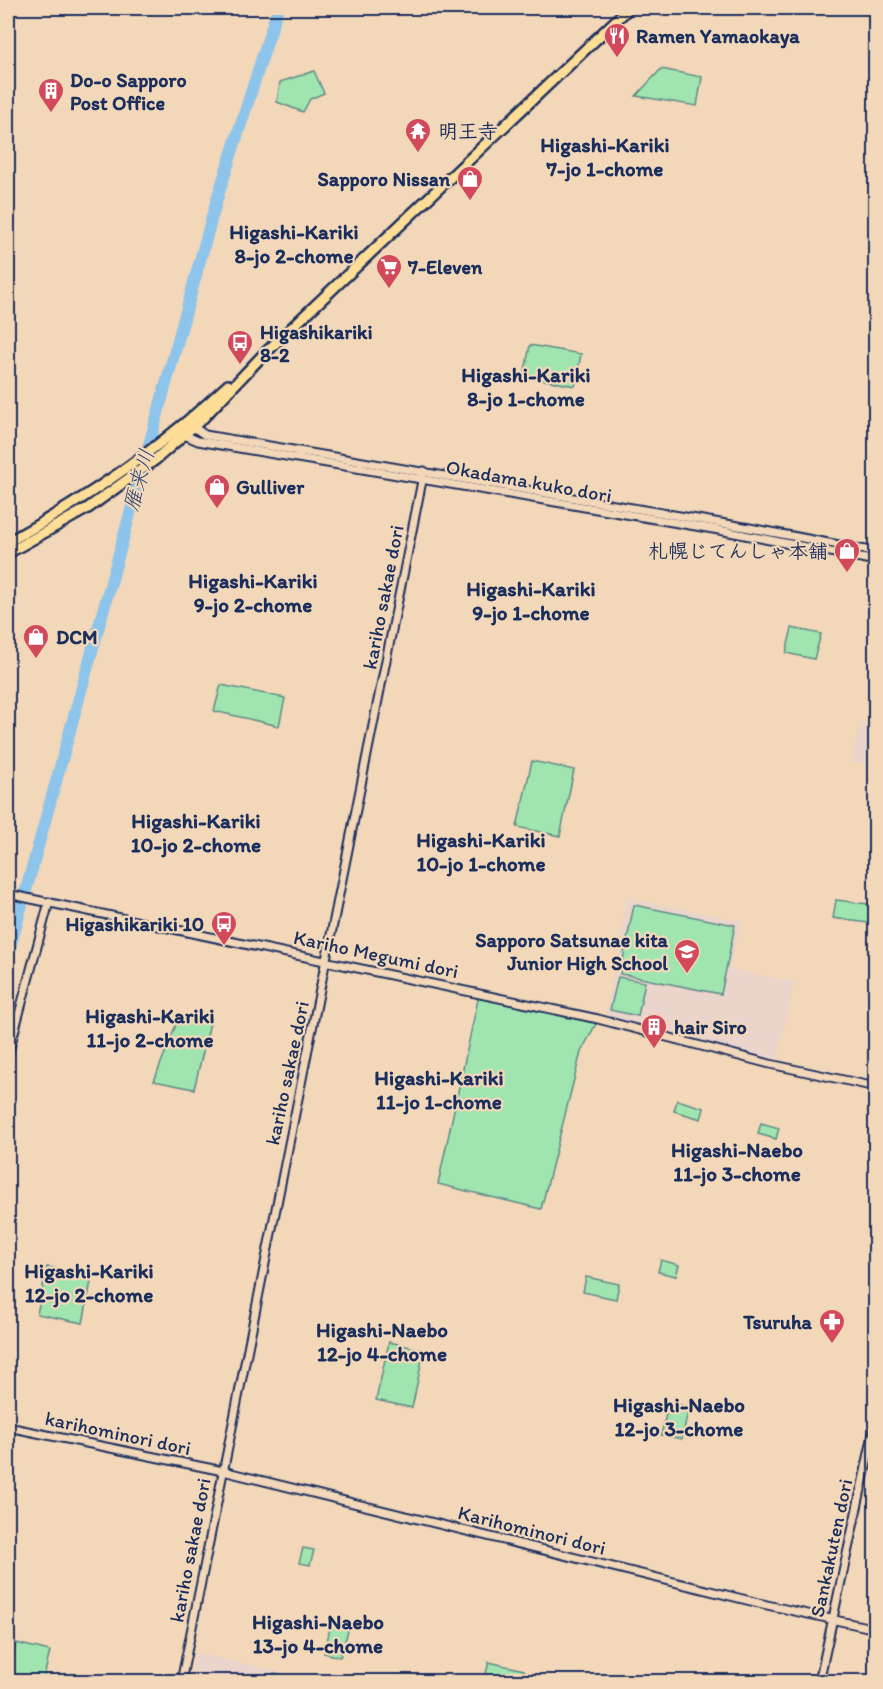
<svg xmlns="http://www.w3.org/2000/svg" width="883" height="1689" viewBox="0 0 883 1689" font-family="Itim,'Klee One',sans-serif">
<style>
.built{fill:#ead4cc}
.green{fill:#a0e5b0;stroke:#5e8a87;stroke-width:1.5}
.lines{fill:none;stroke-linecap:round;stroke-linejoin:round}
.river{stroke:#8dc4eb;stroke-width:12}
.secondary-casing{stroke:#1b2f5e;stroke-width:11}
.highway-casing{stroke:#1b2f5e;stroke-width:14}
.secondary{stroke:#f2d7b9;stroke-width:7}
.highway{stroke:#fedd96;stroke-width:9}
.labels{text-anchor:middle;stroke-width:4.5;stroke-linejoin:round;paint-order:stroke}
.poi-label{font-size:20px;font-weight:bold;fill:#1b2f5e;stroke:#f2d7b9;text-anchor:start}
.street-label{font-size:20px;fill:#1b2f5e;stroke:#f2d7b9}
.neighbourhood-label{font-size:21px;font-weight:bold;fill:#1b2f5e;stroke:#f2d7b9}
.water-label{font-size:21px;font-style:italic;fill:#2c4573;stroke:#f2d7b9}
</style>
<rect width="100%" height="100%" fill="#f2d7b9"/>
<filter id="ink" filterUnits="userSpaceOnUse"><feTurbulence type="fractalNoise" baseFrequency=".0167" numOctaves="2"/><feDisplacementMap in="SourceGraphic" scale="12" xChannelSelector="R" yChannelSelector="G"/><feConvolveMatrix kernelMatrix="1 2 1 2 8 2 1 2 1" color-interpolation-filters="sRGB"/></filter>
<g filter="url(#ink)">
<g class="built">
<polygon points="860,722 875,725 875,765 852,762"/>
<polygon points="627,898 741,921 729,969 794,982 777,1060 606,1016"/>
<polygon points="196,1653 320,1681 190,1682"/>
</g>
<g class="green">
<polygon points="661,69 702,77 697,106 636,96"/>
<polygon points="314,71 324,93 310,99 303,112 277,102 280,82"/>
<polygon points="530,345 581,354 575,386 524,376"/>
<polygon points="792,628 821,634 814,659 786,653"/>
<polygon points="221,685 285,698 279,726 214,711"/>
<polygon points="532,761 574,770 560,836 517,827"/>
<polygon points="836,900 875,905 875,924 833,918"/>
<polygon points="634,905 735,925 721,994 620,974"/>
<polygon points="618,977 645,982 638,1016 610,1010"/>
<polygon points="479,995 598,1020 581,1052 541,1209 438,1184"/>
<polygon points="179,1017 210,1023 194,1089 154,1081"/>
<polygon points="677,1100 704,1108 701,1119 674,1111"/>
<polygon points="761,1123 779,1128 776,1139 758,1134"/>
<polygon points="661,1260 679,1265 676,1276 658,1272"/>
<polygon points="47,1267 92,1276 83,1323 37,1314"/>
<polygon points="586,1277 619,1284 616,1299 583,1292"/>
<polygon points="389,1342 424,1350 412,1408 376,1400"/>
<polygon points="669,1402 689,1407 682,1439 661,1435"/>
<polygon points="303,1548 314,1550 310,1565 299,1563"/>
<polygon points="331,1624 347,1627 348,1631 340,1657 324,1653"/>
<polygon points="16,1643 50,1651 43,1681 8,1681"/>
<polygon points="489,1662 524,1670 526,1673 525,1681 484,1681"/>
<polygon points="274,1673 307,1681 272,1681"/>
</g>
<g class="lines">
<polyline class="river" points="8,955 217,199 278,8"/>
<defs>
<g id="secondary">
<polyline points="189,424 205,435 750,528 876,552"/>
<polyline points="182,434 198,441 719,530 876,561"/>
<polyline points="8,894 598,1019 770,1064 876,1087"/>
<polyline points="8,1055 49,902"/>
<polyline points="8,1427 223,1471 767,1605 876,1629"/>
<polyline points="181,1682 424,471"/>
<polyline points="819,1682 876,1421"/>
</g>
<g id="highway">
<path d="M8,542C88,498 161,448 228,385"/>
<polyline points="8,553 88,508 156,459 204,417 262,356 629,8"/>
</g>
</defs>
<use href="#secondary" class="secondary-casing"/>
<use href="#highway" class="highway-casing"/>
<use href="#secondary" class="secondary"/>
<use href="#highway" class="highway"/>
</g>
</g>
<defs>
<symbol id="restaurant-pin" viewBox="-11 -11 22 30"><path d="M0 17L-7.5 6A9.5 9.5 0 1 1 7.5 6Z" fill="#d1495b" stroke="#f2d7b9"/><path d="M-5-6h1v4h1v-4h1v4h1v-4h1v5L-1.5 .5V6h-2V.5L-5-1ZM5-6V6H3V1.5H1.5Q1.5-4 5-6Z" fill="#fff"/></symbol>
<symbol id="building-pin" viewBox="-11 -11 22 30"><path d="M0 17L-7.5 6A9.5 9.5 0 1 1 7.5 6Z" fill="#d1495b" stroke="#f2d7b9"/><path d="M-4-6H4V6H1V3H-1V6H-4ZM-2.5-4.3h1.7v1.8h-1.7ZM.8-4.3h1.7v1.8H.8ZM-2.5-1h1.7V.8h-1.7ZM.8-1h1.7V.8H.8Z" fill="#fff"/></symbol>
<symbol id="temple-pin" viewBox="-11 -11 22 30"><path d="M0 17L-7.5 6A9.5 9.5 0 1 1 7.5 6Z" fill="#d1495b" stroke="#f2d7b9"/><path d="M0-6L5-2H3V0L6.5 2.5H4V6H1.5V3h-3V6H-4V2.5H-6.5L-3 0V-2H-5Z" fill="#fff"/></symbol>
<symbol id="shop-pin" viewBox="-11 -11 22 30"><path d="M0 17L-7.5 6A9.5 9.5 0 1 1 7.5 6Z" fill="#d1495b" stroke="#f2d7b9"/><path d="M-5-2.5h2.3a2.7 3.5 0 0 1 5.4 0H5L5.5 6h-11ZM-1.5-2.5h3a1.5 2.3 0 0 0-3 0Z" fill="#fff"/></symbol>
<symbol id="supermarket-pin" viewBox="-11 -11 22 30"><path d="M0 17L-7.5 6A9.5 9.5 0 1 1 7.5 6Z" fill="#d1495b" stroke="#f2d7b9"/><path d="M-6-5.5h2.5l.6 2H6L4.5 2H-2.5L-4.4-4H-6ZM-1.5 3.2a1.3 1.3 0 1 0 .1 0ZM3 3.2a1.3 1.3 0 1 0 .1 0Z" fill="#fff"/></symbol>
<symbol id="bus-pin" viewBox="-11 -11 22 30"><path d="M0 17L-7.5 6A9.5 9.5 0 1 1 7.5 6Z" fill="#d1495b" stroke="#f2d7b9"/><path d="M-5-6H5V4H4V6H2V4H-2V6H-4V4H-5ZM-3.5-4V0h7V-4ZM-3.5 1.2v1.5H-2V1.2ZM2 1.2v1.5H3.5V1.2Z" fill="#fff"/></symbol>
<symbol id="school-pin" viewBox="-11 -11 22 30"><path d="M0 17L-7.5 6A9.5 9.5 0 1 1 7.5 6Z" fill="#d1495b" stroke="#f2d7b9"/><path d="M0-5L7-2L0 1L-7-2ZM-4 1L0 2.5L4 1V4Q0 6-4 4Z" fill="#fff"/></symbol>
<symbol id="pharmacy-pin" viewBox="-11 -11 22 30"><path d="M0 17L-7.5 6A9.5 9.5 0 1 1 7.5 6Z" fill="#d1495b" stroke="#f2d7b9"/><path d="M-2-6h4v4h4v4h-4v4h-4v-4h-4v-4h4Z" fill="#fff"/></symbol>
</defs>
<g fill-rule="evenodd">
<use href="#restaurant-pin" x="602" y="21" width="30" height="40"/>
<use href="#building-pin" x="36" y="76" width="30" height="40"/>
<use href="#temple-pin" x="403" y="116" width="30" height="40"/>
<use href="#shop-pin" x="455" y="164" width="30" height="40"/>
<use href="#supermarket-pin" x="374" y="252" width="30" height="40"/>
<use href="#bus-pin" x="225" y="328" width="30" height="40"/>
<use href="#shop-pin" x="202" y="472" width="30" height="40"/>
<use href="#shop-pin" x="832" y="536" width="30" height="40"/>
<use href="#shop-pin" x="21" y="622" width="30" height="40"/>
<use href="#bus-pin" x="209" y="909" width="30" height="40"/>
<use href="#school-pin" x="672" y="937" width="30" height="40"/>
<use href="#building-pin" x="639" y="1012" width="30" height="40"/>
<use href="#pharmacy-pin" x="817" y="1307" width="30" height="40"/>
</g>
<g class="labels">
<g class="poi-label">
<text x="636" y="43">Ramen Yamaokaya</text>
<text x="70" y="87">Do-o Sapporo<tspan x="70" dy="23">Post Office</tspan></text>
<text x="438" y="138">明王寺</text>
<text x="450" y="186" text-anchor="end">Sapporo Nissan</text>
<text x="408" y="274">7-Eleven</text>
<text x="260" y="339">Higashikariki<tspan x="260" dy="23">8-2</tspan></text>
<text x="236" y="494">Gulliver</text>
<text x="828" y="558" text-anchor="end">札幌じてんしゃ本舗</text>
<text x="56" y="644">DCM</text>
<text x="204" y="931" text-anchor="end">Higashikariki 10</text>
<text x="668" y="947" text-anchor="end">Sapporo Satsunae kita<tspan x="668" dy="23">Junior High School</tspan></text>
<text x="674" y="1034">hair Siro</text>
<text x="812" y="1329" text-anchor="end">Tsuruha</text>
</g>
<g class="street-label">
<text transform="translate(529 481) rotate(10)" y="7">Okadama kuko dori</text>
<text transform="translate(383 597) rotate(-79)" y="7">kariho sakae dori</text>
<text transform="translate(376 954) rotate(12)" y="7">Kariho Megumi dori</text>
<text transform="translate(287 1073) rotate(-78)" y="7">kariho sakae dori</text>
<text transform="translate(118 1433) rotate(12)" y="7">karihominori dori</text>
<text transform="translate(532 1530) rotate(14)" y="7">Karihominori dori</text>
<text transform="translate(831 1548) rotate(-78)" y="7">Sankakuten dori</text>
<text transform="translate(190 1550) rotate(-79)" y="7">kariho sakae dori</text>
</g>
<g class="neighbourhood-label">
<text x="605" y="152">Higashi-Kariki<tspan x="605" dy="24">7-jo 1-chome</tspan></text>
<text x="294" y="239">Higashi-Kariki<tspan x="294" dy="24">8-jo 2-chome</tspan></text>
<text x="526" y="382">Higashi-Kariki<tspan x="526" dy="24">8-jo 1-chome</tspan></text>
<text x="253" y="588">Higashi-Kariki<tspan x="253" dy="24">9-jo 2-chome</tspan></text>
<text x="531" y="596">Higashi-Kariki<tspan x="531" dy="24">9-jo 1-chome</tspan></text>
<text x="196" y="828">Higashi-Kariki<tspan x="196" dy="24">10-jo 2-chome</tspan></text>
<text x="481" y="847">Higashi-Kariki<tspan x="481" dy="24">10-jo 1-chome</tspan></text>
<text x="150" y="1023">Higashi-Kariki<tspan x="150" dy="24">11-jo 2-chome</tspan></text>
<text x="439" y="1085">Higashi-Kariki<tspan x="439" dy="24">11-jo 1-chome</tspan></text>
<text x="737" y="1157">Higashi-Naebo<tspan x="737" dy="24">11-jo 3-chome</tspan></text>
<text x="89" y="1278">Higashi-Kariki<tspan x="89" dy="24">12-jo 2-chome</tspan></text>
<text x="382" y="1337">Higashi-Naebo<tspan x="382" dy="24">12-jo 4-chome</tspan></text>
<text x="679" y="1412">Higashi-Naebo<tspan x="679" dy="24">12-jo 3-chome</tspan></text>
<text x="318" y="1629">Higashi-Naebo<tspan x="318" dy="24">13-jo 4-chome</tspan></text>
</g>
<g class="water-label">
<text transform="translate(139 480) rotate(-74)" y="7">雁来川</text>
</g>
</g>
<rect width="883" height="1689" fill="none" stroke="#f2d7b9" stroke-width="30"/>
<rect x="15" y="15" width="853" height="1659" fill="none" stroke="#1b2f5e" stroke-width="2" filter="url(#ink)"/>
</svg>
